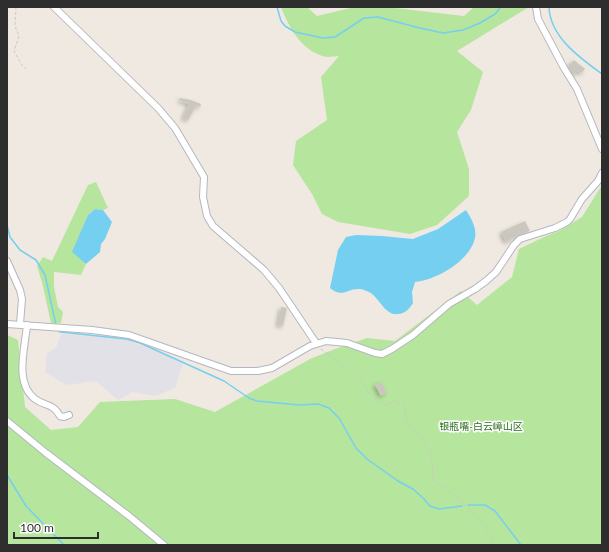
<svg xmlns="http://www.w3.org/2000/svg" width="609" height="552" viewBox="0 0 609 552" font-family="Lato,'Noto Sans SC',sans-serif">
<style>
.industrial{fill:#e3e1e8}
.green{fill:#b6e59e}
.water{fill:#75cff0}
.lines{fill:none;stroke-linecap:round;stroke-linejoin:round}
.stream{stroke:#75cff0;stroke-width:1.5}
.building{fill:#cbc7bf;filter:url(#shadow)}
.minor-casing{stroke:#b4b7c1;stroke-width:8}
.path{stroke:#c9c9c9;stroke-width:1;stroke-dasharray:3 2;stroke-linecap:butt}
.minor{stroke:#fff;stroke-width:6}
.labels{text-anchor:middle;stroke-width:3;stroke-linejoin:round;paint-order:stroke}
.park-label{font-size:10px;fill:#2c6e1b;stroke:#fff}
</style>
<defs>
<filter id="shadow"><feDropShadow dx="-2" dy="2" stdDeviation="2" flood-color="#0004"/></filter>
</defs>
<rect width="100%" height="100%" fill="#efe9e1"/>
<polygon class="industrial" points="61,334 119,338 159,351 183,363 175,388 155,396 132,392 118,400 96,381 66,385 45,372 47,353 56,348"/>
<g class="green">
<path d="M281,7H307L317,16L355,7H386L464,16L474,7H529L457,51L483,72L471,110L457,132L469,169V196L437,225L410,234L338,222L322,214L312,194L293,165L296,141L327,120L321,77L339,56C336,56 331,57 327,57C303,53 289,28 281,7Z"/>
<polygon points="96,182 108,208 103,210 95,209 88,215 73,252 86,264 81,275 54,272 54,287 58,307 63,312 61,323 51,323 42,282 37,266 43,257 52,261 88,185"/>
<polygon points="602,185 602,545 7,545 7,335 18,340 25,407 51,430 78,427 100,402 175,399 215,412 310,359 335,349 367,338 395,341 461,291 477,305 512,277 519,249 544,237 559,231 582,217"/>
</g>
<g class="water">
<polygon points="95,209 103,210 112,222 105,239 101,244 100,252 86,264 72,252 88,215"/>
<path d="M466,210C471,218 477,228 475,238C470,261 436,280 415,282L412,292L413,303C410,308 405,314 398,314C385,316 379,297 369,292C366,291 363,289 360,289C347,288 343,299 330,288L338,250L346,237L356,235L382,236L413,239L438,229Z"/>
</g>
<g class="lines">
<g class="stream">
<polyline points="277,7 281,21 285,26 295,32 323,38 335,37 364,18 378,17 420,28 443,33 463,30 480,23 495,14 501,7"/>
<path d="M549,7C550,37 580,58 602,74"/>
<polyline points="7,225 10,237 20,250 36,260 45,275 56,325"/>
<polyline points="58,330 60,332 126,339 140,343 224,381 249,398 257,401 299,405 318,404 329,408 339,418 356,448 367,459 398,481 413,489 423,498 430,506 439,509 462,506"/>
<polyline points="7,475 26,506 64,545"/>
<polyline points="468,505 485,505 495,511 521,545"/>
</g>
</g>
<g class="building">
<polygon points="574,60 585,69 581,73 578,71 574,75 568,66"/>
<polygon points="180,98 191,100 201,104 200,107 196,106 188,120 183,118 189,104 179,100"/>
<polygon points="525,221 530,231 518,235 506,242 501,232"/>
<polygon points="281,307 287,308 283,326 278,325"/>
<polygon points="381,382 387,392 381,396 375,385"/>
</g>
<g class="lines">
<defs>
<g id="minor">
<polyline points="54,7 158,108 175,128 204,177 203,197 207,216 213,226 264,270 279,288 316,343"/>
<polyline points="536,7 538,19 564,68 577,89 602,149"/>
<polyline points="7,261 20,290 22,299 20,324"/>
<polyline points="7,324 92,330 129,335 231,371 258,371 272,368 310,346 326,341 347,343 375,353 382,354 392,349 413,335 449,304 475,289 486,281 496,272 514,245 520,239 555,228 567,222 570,219 582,199 598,181 602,173"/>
<path d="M27,325C25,348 14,383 35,399C46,407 53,403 60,416L64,417L69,415"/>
<polyline points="7,421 46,453 129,516 164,545"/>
</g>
</defs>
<use href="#minor" class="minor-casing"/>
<g class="path">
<polyline points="16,7 15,26 19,36 14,51 21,64 26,69"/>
<polyline points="321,349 359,377 369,393 380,404 384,405 395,401 404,405 406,411 405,416 407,423 420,437 427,447 432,459 433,479 435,482 443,486 462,502 484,525 495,545"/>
</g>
<use href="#minor" class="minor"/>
</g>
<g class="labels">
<g class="park-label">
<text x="481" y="430">银瓶嘴-白云嶂山区</text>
</g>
</g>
<rect width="609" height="552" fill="none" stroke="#2e2e2e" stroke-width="16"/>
<path d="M14 532v6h84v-6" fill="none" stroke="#2e2e2e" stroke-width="2"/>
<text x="20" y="532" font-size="12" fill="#2e2e2e" stroke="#ffffff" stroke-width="3" paint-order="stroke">100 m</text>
</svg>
